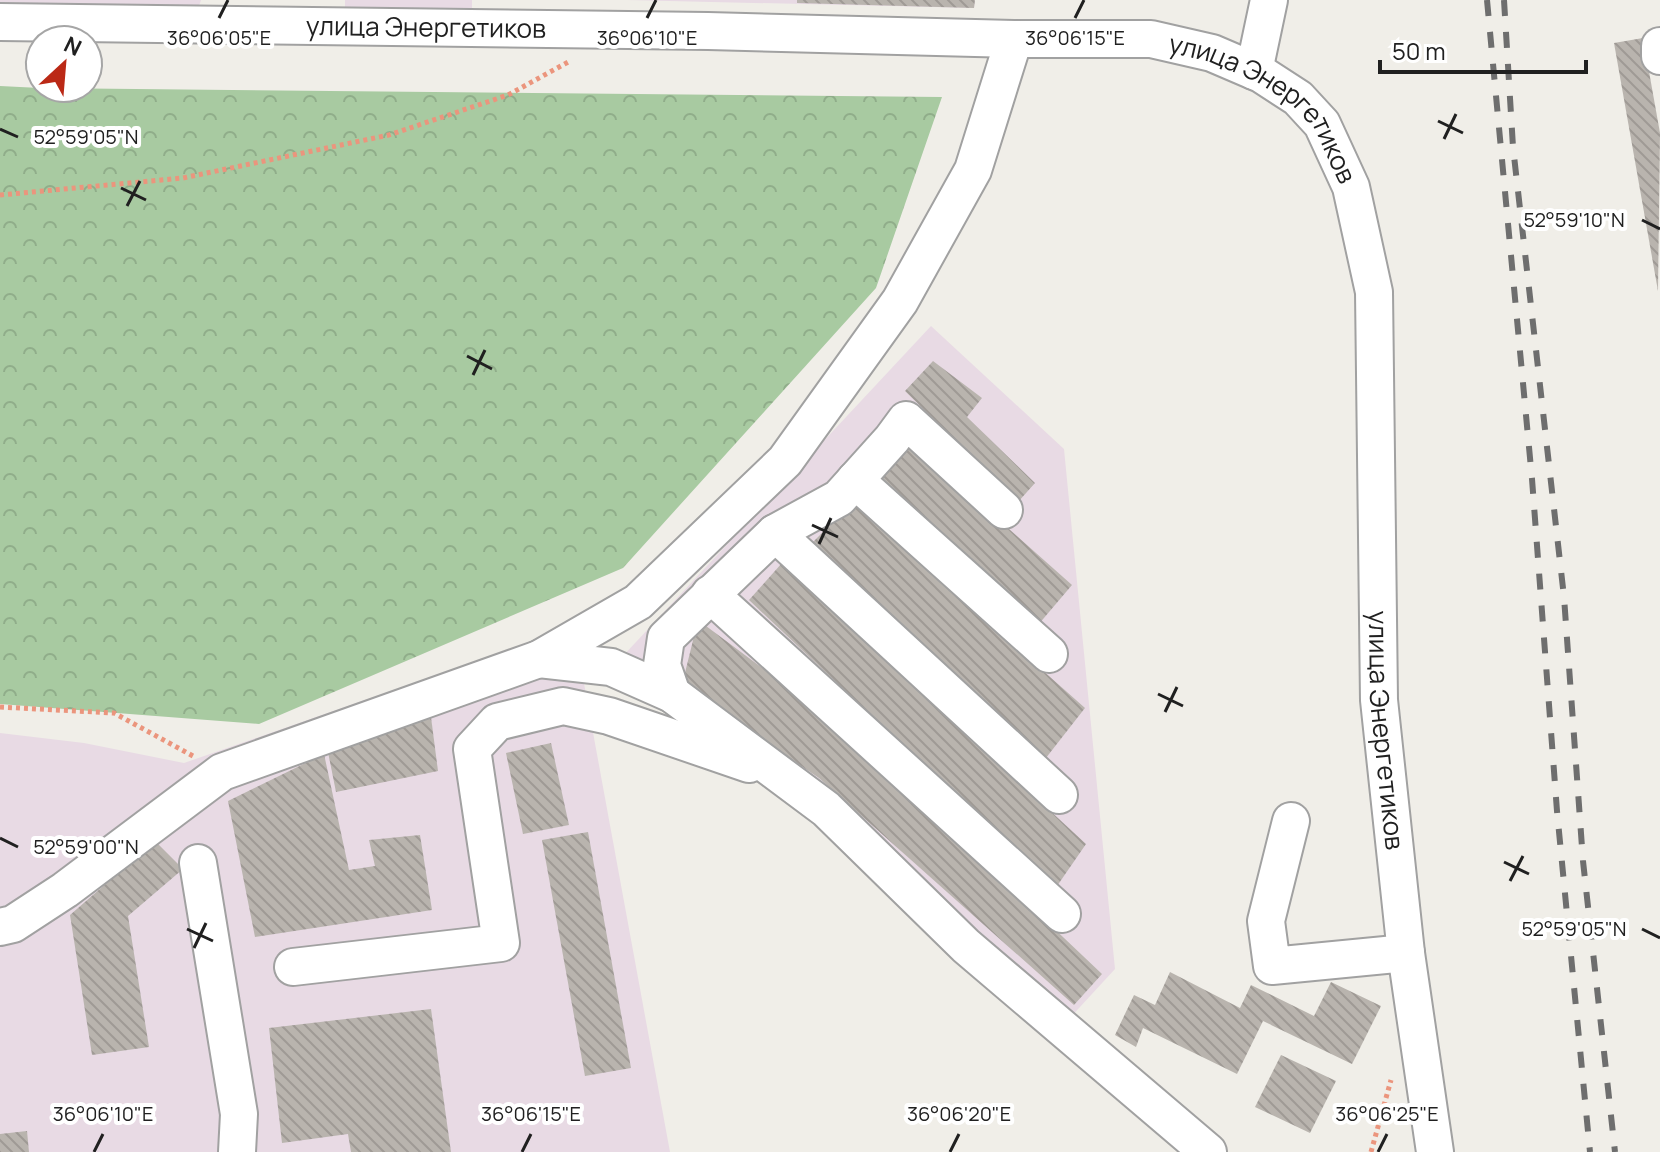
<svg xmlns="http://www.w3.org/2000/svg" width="1660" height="1152" viewBox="0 0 1660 1152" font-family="Manrope,sans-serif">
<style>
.industrial{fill:#e8dae4}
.forest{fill:url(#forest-crowns)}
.building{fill:url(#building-back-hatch)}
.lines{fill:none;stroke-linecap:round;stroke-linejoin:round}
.minor-casing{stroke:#a1a1a1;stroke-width:40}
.path{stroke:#eb957d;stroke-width:5;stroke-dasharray:4 4;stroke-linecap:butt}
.minor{stroke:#fff;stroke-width:36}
.rail{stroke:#6e6e6e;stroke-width:6;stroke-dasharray:16 16;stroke-linecap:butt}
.ticks{fill:none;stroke:#202020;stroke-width:3}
.labels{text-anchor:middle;stroke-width:8;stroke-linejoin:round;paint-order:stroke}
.street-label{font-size:26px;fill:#202020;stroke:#fff}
.ticks-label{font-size:20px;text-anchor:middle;fill:#202020;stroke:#fff;stroke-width:8;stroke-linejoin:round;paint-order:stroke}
</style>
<defs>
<pattern id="forest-crowns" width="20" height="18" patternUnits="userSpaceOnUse" patternTransform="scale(2)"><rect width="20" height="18" fill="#a8caa1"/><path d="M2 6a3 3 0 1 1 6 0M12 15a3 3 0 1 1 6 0" fill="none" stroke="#90ad8a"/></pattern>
<pattern id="building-back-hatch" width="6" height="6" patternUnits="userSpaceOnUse" patternTransform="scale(2)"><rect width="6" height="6" fill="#b9b4ae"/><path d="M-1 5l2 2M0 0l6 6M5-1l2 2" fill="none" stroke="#9f9a95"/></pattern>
</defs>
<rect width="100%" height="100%" fill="#f0eee8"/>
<g class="industrial">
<polygon points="0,0 201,0 199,6 0,4"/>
<polygon points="345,0 472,0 472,12 345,7"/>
<polygon points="627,0 975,0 974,8"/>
<polygon points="931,326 1064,449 1115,969 1056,1033 622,657"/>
<polygon points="529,643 583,678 670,1152 0,1152 0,733 84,743 184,763"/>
</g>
<polygon class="forest" points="0,86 40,88 942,97 876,288 623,568 259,724 0,704"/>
<g class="building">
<polygon points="797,0 975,0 974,8 797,3"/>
<polygon points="1643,38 1660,133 1658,291 1614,43"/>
<polygon points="933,361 982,398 967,417 1035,483 1018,502 905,391"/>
<polygon points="908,439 1072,585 1038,625 874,475"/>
<polygon points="853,502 1085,708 1042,763 811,544"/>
<polygon points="782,563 1086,844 1055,889 749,600"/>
<polygon points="698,620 839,725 1102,974 1074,1005 819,778 682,685"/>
<polygon points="431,717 438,771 336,792 328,752 365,736"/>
<polygon points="551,743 569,825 523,834 506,753"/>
<polygon points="324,754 349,870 375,866 369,840 420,835 432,910 255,937 228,801"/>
<polygon points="588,832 631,1068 585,1076 542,840"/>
<polygon points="155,841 183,869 128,916 149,1047 92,1055 70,915"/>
<polygon points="1170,972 1240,1008 1251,985 1314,1016 1331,982 1381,1006 1352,1064 1263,1021 1237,1074 1143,1028 1136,1047 1115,1035 1134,995 1155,1005"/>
<polygon points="431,1009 451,1152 351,1152 348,1134 282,1143 269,1028"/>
<polygon points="1281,1055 1336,1081 1310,1133 1255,1107"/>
<polygon points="27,1131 29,1152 0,1152 0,1134"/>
</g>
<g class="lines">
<defs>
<g id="minor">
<path id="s1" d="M0,22L708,31L1014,39H1151L1212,53L1261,74L1298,98L1322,124L1351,187L1374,292L1379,700L1406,953L1435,1152"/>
<polyline points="1660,46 1660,56"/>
<polyline points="1254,71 1269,0"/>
<polyline points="855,480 1049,654"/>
<polyline points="775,533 1059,795"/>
<polyline points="710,594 1062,914"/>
<polyline points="539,659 611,667 672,694 826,809 966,946 1208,1152"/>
<polyline points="672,694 662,665 666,638 775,533 839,498 892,439 906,420 1004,510"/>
<polyline points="1291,821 1266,921 1272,966 1406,953"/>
<polyline points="198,863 239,1114 237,1152"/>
<polyline points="0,927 13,924 65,890 222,772 539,659 638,602 785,461 900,301 973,170 1014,39"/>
<polyline points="293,967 501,943 472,749 497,722 563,706 609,716 749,764"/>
</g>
</defs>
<use href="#minor" class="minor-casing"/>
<g class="path">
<polyline points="0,195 183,178 389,135 508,95 570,61"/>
<polyline points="0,707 114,713 193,756"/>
<polyline points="1371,1152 1391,1080"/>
</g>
<use href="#minor" class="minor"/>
<g class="rail">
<polyline points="1487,0 1532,479 1557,811 1590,1152"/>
<polyline points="1504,0 1513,147 1564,597 1583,861 1615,1152"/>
</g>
</g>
<path class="ticks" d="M219,18L228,0M647,18L656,0M1075,18L1084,0M1438,121L1463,133M0,129L18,137M1444,139L1456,114M121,188L146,200M127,206L140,181M1642,220L1660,229M467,356L492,369M473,375L485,350M812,525L838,537M819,544L831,518M1158,694L1183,706M1165,712L1177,687M0,838L18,847M1504,862L1529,874M1510,881L1523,856M187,929L213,941M1642,929L1660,938M194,948L206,923M94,1152L103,1134M522,1152L531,1134M950,1152L959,1134M1378,1152L1387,1134"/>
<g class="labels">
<g class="street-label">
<text dy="9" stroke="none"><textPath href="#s1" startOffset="426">улица Энергетиков</textPath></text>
<text dy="9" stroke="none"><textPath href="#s1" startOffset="1290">улица Энергетиков</textPath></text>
<text dy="9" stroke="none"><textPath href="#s1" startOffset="1962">улица Энергетиков</textPath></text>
</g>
</g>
<g class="ticks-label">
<text x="647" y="45">36°06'10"E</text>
<text x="1075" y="45">36°06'15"E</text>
<text x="219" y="45">36°06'05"E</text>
<text x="86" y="144">52°59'05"N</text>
<text x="1574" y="227">52°59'10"N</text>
<text x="86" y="854">52°59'00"N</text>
<text x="1574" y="936">52°59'05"N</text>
<text x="103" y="1121">36°06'10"E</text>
<text x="531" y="1121">36°06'15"E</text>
<text x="959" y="1121">36°06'20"E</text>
<text x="1387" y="1121">36°06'25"E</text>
</g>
<g transform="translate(64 64) rotate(26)"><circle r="38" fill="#ffffff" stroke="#a6a6a6" stroke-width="2"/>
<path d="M0-6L14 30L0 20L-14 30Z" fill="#bb2916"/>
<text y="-12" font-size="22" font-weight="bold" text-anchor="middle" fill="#202020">N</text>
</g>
<path d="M1380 60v12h206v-12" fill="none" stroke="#202020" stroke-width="4"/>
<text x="1392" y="60" font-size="24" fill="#202020" stroke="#ffffff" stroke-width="6" paint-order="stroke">50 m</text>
</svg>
